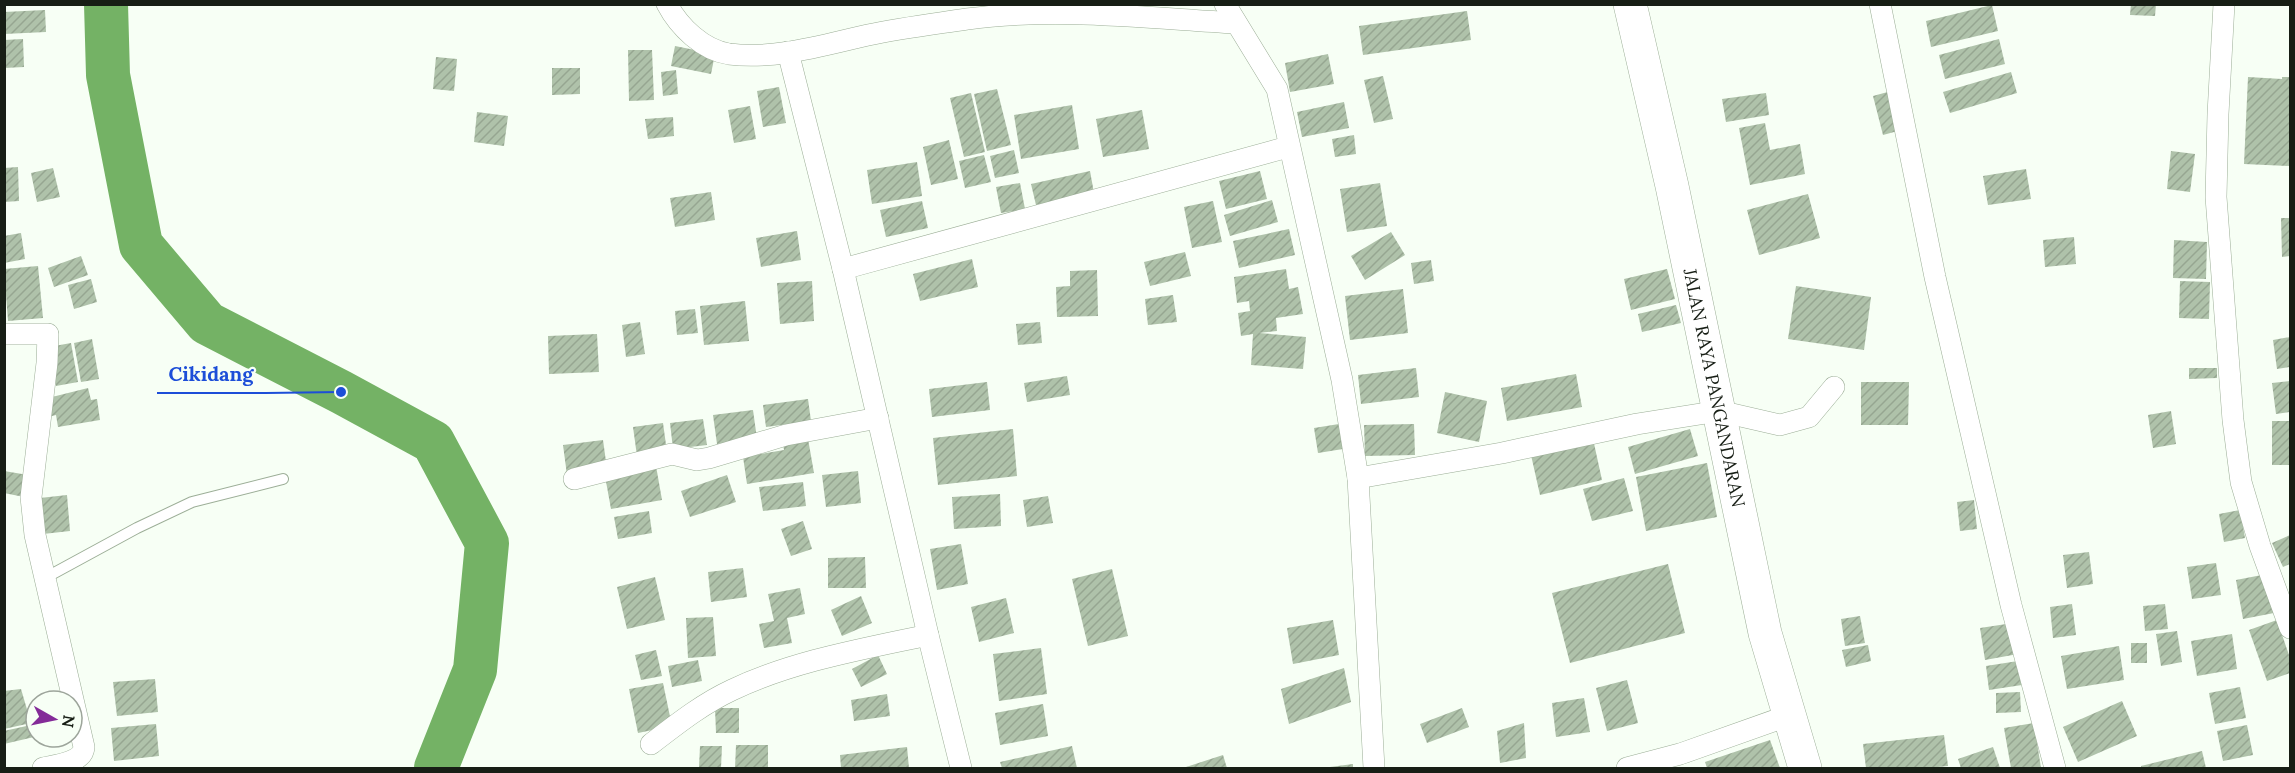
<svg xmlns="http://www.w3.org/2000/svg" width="2295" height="773" viewBox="0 0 2295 773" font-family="Lora,serif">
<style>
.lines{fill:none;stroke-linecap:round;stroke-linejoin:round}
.river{stroke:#74b265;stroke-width:44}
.building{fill:url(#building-hatch)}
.service-casing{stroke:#9cae97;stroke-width:12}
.minor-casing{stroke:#9cae97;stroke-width:22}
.trunk-casing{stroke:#9cae97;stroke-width:34}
.service{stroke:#fff;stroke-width:10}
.minor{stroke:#fff;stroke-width:21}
.trunk{stroke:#fff;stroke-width:33}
.labels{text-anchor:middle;stroke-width:4.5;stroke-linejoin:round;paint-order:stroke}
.street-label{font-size:18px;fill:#171e15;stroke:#f7fff5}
.leader{fill:none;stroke:#1d4ed8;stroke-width:2}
.callout-dot{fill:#1d4ed8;stroke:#f7fff5;stroke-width:2}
.callout-label{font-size:20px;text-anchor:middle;font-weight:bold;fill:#1d4ed8;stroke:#f7fff5;stroke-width:4.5;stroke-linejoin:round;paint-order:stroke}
</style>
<defs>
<pattern id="building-hatch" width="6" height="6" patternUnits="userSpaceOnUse" patternTransform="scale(1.5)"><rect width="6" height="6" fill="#afc2aa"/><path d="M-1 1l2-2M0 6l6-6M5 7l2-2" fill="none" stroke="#96a691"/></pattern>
</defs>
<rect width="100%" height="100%" fill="#f7fff5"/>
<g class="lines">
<polyline class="river" points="106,4 108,75 141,245 207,323 341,392 433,442 487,543 475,670 436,768"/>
</g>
<g class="building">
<polygon points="2131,4 2156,4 2155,16 2130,15"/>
<polygon points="1992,5 1998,31 1931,47 1926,21"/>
<polygon points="45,10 46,32 4,34 4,12"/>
<polygon points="1467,11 1471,40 1363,55 1359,26"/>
<polygon points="23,39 24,67 4,68 4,40"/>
<polygon points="1999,39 2005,64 1945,79 1939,55"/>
<polygon points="675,46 715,54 711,74 671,66"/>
<polygon points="628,50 652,50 654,100 629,101"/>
<polygon points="1328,54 1334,84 1290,92 1285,63"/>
<polygon points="436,57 457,59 454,91 433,89"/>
<polygon points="552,68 580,68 580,94 552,95"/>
<polygon points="676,70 678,94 663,96 661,72"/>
<polygon points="2011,72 2017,93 1950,113 1943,92"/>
<polygon points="1383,76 1393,119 1374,123 1364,80"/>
<polygon points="2248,77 2282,79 2282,77 2290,77 2290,166 2244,164"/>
<polygon points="779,87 786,123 763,127 757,91"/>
<polygon points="997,89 1011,145 987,151 974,94"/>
<polygon points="1895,90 1905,129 1883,135 1873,96"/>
<polygon points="971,93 985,152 964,157 950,98"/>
<polygon points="1766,93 1769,115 1726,122 1722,99"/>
<polygon points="1344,102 1349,128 1302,137 1297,112"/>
<polygon points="1072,105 1079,149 1021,159 1014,115"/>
<polygon points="750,106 756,139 734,143 728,110"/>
<polygon points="1142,110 1149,149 1103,157 1096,119"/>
<polygon points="477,112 508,116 504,146 474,142"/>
<polygon points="673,117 674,136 648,139 645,119"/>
<polygon points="1765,123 1770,150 1800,144 1805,174 1750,185 1739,128"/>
<polygon points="1354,135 1356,154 1335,157 1332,139"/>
<polygon points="949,140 958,179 931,185 923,147"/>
<polygon points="1014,150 1019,173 995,178 990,156"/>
<polygon points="2171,151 2195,154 2190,192 2167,189"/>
<polygon points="984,155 991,182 965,188 959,161"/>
<polygon points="917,162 922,196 872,204 867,170"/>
<polygon points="18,167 19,201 4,202 4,168"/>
<polygon points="53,168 60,197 37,202 31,173"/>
<polygon points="2026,169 2031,199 1988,205 1983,176"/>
<polygon points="1090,171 1094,193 1036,205 1031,184"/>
<polygon points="1260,171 1267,199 1226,209 1219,181"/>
<polygon points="1020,183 1025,209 1001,213 996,187"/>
<polygon points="1380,183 1387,226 1347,232 1340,189"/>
<polygon points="711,192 715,220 675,227 670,198"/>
<polygon points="1808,194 1820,238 1759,255 1747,210"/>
<polygon points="1272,200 1278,222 1230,236 1224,215"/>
<polygon points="922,201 928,228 886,237 880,210"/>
<polygon points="1213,201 1222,242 1192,248 1184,207"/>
<polygon points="2281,218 2290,218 2290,256 2282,257"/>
<polygon points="1289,229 1295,255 1239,268 1233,241"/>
<polygon points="797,231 801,260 761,267 756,238"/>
<polygon points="1391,232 1405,255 1365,280 1351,256"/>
<polygon points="21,233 25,259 4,263 4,236"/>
<polygon points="2074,237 2076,264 2045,267 2043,240"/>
<polygon points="2174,240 2207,242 2206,279 2173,278"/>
<polygon points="1185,252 1191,276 1150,286 1144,262"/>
<polygon points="81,256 88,275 54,287 48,268"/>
<polygon points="972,259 978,287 920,301 913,274"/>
<polygon points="1431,260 1434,281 1414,284 1411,263"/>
<polygon points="38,266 43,318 8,321 4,269"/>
<polygon points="1286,269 1289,289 1298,287 1303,314 1276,318 1277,331 1259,333 1306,337 1303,369 1251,365 1253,334 1241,336 1238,313 1250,311 1249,301 1237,303 1234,277"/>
<polygon points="1667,269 1675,299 1631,310 1624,279"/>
<polygon points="1097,270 1098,316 1057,317 1056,287 1070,286 1070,271"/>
<polygon points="91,279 97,302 74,309 68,285"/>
<polygon points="812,281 814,321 780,324 777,283"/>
<polygon points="2180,281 2210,282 2209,319 2179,318"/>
<polygon points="1796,286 1871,297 1864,350 1788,339"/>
<polygon points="1403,289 1408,333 1350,340 1345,296"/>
<polygon points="1173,295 1177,322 1148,325 1145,299"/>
<polygon points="745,301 749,341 704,345 700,306"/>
<polygon points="1676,305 1681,323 1642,332 1638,314"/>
<polygon points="695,309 698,333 677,335 675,311"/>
<polygon points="640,322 645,354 626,357 622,325"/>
<polygon points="1040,322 1042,343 1018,345 1016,324"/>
<polygon points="597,334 599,372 549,374 548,336"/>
<polygon points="2290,337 2290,367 2277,369 2273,340"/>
<polygon points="92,339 99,379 81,382 74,343"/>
<polygon points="71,343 78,382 56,386 49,347"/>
<polygon points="1416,368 1419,397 1361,404 1358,375"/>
<polygon points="2189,368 2217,368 2217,378 2189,379"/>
<polygon points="1576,374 1582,407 1507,421 1501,388"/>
<polygon points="1067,376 1070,395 1027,402 1024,383"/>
<polygon points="2290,381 2290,412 2276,414 2272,383"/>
<polygon points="987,382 990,410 932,417 929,389"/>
<polygon points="1861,382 1909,382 1908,425 1861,425"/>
<polygon points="88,388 91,400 97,399 100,420 58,427 56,415 48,417 44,399"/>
<polygon points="1445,392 1487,401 1479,442 1437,433"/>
<polygon points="808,399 811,421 766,427 763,405"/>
<polygon points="753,410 757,439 717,444 713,415"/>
<polygon points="2171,411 2176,444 2153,448 2148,415"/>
<polygon points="703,419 707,445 673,449 670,423"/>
<rect x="2272" y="421" width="18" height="44"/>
<polygon points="663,423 667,452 637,456 633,427"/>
<polygon points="1339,424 1343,449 1318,453 1314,428"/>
<polygon points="1414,424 1415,455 1365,456 1364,425"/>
<polygon points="1013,429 1017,476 938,485 933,438"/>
<polygon points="1690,429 1698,456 1635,474 1628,447"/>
<polygon points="807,433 814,473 747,484 743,457 784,450 782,438"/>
<polygon points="1593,439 1602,480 1540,495 1531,455"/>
<polygon points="603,440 607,469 567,475 563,445"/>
<polygon points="1707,463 1717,517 1646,531 1636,477"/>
<polygon points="656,466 662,500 611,509 605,476"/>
<polygon points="4,471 28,475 24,497 4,493"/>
<polygon points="858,471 861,503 826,507 822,475"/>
<polygon points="727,475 736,502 690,517 681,491"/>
<polygon points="1624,478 1633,511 1592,521 1583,489"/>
<polygon points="803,482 806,506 763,511 759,487"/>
<polygon points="1000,494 1001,526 954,529 952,497"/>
<polygon points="67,495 70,531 43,534 40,498"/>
<polygon points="1048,496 1053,523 1027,527 1023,500"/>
<polygon points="1974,500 1977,529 1960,531 1957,502"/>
<polygon points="2240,510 2245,538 2224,542 2219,514"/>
<polygon points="649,511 652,533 618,539 614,517"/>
<polygon points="803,521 812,549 791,556 781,529"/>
<polygon points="2290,535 2290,564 2283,567 2272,543"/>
<polygon points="961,544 968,584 937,590 930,549"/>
<polygon points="2089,552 2093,584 2067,588 2063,555"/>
<polygon points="865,557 866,588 828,588 828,558"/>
<polygon points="2216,563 2221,595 2192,599 2187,567"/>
<polygon points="1668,564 1685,633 1570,663 1552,593"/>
<polygon points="743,568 747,597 711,602 708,572"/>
<polygon points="1112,569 1128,636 1088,646 1072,579"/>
<polygon points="2267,574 2274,613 2243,619 2236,580"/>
<polygon points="655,577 665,620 627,629 617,587"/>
<polygon points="800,588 805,614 787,618 792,643 764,648 759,624 774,621 768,594"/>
<polygon points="861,596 872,623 842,636 831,610"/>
<polygon points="1006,598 1014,633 979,642 971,607"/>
<polygon points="2072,604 2076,635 2053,638 2050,607"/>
<polygon points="2165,604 2168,629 2145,631 2143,606"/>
<polygon points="1860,616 1865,643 1845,646 1841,619"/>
<polygon points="713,617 716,656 688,658 686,618"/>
<polygon points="1333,620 1339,655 1293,664 1287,628"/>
<polygon points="2277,620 2290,658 2290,673 2267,681 2249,630"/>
<polygon points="2013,623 2018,654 1985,660 1980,628"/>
<polygon points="2177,631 2182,662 2161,666 2156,634"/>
<polygon points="2232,634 2237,669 2197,676 2191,641"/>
<rect x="2131" y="643" width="16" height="20"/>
<polygon points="1868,645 1871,661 1846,667 1842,650"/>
<polygon points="2119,646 2124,680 2067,689 2061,656"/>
<polygon points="1041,648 1047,694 999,701 993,654"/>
<polygon points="656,650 662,676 641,680 635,655"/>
<polygon points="878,655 887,674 861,687 852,669"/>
<polygon points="698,660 702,681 672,687 668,666"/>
<polygon points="2018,661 2022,685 1989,690 1986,666"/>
<polygon points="1344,668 1351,702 1289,724 1281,689"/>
<polygon points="155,679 158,712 117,716 113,682"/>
<polygon points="1627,680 1638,723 1607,731 1596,688"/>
<polygon points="663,683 672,726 638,733 629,689"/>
<polygon points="2240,687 2246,718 2215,724 2209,693"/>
<polygon points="21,689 31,723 4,729 4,691"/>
<polygon points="2020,692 2021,712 1996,713 1996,693"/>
<polygon points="887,694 890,716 854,721 851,700"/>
<polygon points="1584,698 1590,732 1556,737 1552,703"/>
<polygon points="2122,701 2137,736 2078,762 2063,727"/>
<polygon points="1043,704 1048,736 1000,745 995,713"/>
<polygon points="715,708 739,708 739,733 716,733"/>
<polygon points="1462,708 1469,727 1427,743 1420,724"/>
<polygon points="1524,723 1526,758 1500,763 1497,731"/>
<polygon points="2034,723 2041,768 2011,768 2004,728"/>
<polygon points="156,724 159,756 114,761 111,728"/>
<polygon points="31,725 34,737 4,744 4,731"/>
<polygon points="2247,725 2253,755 2223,761 2217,731"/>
<polygon points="1944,735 1948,766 1928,768 1866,768 1863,744"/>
<polygon points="1770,740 1780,768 1707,768 1705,762"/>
<polygon points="736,745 768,745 768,768 735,768"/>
<polygon points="700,746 722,746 721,768 699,768"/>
<polygon points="1072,746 1077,768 1002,768 1000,762"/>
<polygon points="907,747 909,768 841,768 840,755"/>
<polygon points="1993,747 2000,768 1961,768 1958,759"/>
<polygon points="2202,751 2206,768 2141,768 2141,766"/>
<polygon points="1223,755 1227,768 1183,768"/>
<polygon points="1353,764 1353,768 1331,768 1330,767"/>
</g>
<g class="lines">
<defs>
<polyline id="service" points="45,578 137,528 192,502 283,479"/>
<g id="minor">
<path d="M667,4C679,27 703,50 729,54C775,60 823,45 868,35C901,28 934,24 967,19C1054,7 1147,18 1235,23"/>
<polyline points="1225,4 1277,89 1342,380 1358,478 1374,768"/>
<polyline points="1880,4 1935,277 2011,605 2055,768"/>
<polyline points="2224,4 2218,114 2216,197 2233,420 2241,482 2260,546 2290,628"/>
<polyline points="788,52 843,269 928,635 961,768"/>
<polyline points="843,269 1288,147"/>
<path d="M4,334H48L47,363L31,497L35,535L84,747C83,763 56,765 43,768"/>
<polyline points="1358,478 1502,453 1637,424 1719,411 1780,425 1809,417 1834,387"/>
<polyline points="574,479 672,454 697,460 709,458 786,435 878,418"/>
<path d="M651,744C677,724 702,704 732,690C793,661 863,649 928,635"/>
<polyline points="1627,768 1680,754 1790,715"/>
</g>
<g id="trunk">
<path id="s1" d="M1630,4L1672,186L1765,633L1805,768"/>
</g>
</defs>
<use href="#service" class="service-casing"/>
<use href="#minor" class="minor-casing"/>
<use href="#trunk" class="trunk-casing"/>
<use href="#service" class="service"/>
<use href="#minor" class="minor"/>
<use href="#trunk" class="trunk"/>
</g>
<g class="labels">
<g class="street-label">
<text dy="6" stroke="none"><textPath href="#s1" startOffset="393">JALAN RAYA PANGANDARAN</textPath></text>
</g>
</g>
<path class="leader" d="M341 392L266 393H157"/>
<circle class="callout-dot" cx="341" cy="392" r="6"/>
<g class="callout-label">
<text x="211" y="381">Cikidang</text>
</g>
<rect width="2295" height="773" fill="none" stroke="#171e15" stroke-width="12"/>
<g transform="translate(54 719) rotate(99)"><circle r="28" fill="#f7fff5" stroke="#9da59b" stroke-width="1.5"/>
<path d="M0-4.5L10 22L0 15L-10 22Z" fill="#842b98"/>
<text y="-9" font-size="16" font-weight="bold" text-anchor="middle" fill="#171e15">N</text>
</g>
</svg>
